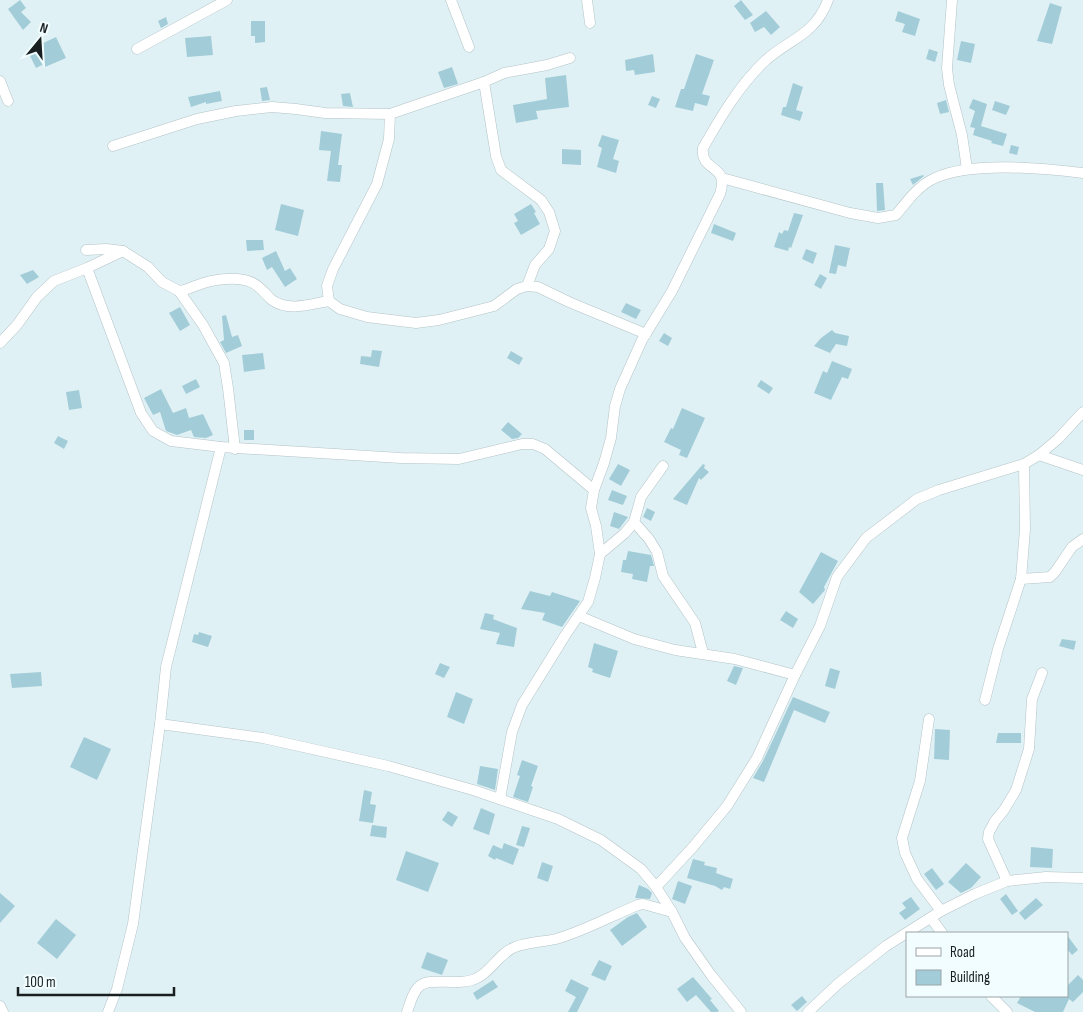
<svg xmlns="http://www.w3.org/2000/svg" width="1083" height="1012" viewBox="0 0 1083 1012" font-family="'Sofia Sans Condensed',sans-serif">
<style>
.building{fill:#a2cdd8}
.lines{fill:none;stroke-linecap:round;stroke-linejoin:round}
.street-casing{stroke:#b3c3c7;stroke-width:11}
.street{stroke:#fff;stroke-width:10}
</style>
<rect width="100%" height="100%" fill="#e0f1f5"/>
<g class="building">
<polygon points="20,0 26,8 21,12 31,22 23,30 8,9"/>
<polygon points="741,0 753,15 745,20 734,6"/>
<polygon points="1050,3 1062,7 1052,44 1037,41"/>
<polygon points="766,11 780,27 771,35 764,27 755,32 750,23"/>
<polygon points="898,11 920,19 915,36 902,32 905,24 895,21"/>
<polygon points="166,17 168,24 161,28 158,21"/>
<polygon points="251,21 265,21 265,42 255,43 255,36 251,36"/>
<polygon points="211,36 213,55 187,57 185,38"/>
<polygon points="56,37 66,58 45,67 44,64 36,68 28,52 38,48 37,46"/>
<polygon points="961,41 975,44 971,63 957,60"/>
<polygon points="929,49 938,52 935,62 926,59"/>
<polygon points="653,54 655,72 635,75 634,70 626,71 625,60"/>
<polygon points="696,54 714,60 702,94 710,96 707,106 695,103 693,111 675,107 681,89 684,89"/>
<polygon points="452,67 458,84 444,88 438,72"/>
<polygon points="566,75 569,107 536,111 538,119 516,123 513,105 547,99 545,78"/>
<polygon points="793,83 803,87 796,110 803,112 800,121 781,115 783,107 786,107"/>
<polygon points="267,87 270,100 262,101 260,88"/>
<polygon points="220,91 222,101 206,104 206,102 191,107 188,97"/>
<polygon points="350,93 353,107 343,106 341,94"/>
<polygon points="652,96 660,99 656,108 648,105"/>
<polygon points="973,99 987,104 981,126 1007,134 1003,146 991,143 992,141 973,135 975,128 970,127 975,111 969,108"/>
<polygon points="946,100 949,112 940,114 937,103"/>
<polygon points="995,101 1010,106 1006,115 992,110"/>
<polygon points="321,131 342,134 338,165 342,165 340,182 327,181 331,151 319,150"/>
<polygon points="602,135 619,140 613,159 619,161 616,173 597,167 602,148 598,146"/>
<polygon points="1011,145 1019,147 1017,155 1009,153"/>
<polygon points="562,149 581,150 581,165 562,164"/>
<polygon points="923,175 924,176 913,185 910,179"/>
<polygon points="876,183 883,183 885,210 877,211"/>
<polygon points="281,204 304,210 298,236 275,230"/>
<polygon points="531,204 536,212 534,213 540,224 521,235 514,223 518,221 514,214"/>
<polygon points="794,213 803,215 791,248 789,247 788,251 774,247 779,232 782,234 784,230 788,231"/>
<polygon points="714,224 736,233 733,241 711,233"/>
<polygon points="246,240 263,240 264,250 247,251"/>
<polygon points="835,245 850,248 846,267 838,265 836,274 829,273"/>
<polygon points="806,249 817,253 813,264 802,259"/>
<polygon points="276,251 285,271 290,268 297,279 285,287 272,267 267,270 262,258"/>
<polygon points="33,270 39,277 27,284 20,275"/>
<polygon points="820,274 827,278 821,289 814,285"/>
<polygon points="626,303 641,310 636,319 621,312"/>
<polygon points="180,307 190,325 180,331 169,313"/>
<polygon points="226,315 232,337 238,335 242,346 226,353 220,342 224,340 222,316"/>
<polygon points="832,330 835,333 849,336 847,346 836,344 830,353 814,346 821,338"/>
<polygon points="664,333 672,338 668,346 659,341"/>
<polygon points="372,350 382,351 379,367 360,364 361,356 371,357"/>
<polygon points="511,351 523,358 519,365 507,358"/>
<polygon points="263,353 265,369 244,372 242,355"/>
<polygon points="832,361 852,369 848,379 842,377 831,400 814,393 823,371 827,373"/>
<polygon points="196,379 200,387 186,394 182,386"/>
<polygon points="761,380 773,388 769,394 757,386"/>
<polygon points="161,389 173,413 186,408 189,418 203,414 213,435 206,438 194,437 191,430 177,435 166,431 160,412 153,415 144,398"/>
<polygon points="79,390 82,408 69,410 66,392"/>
<polygon points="682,408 705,418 687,458 679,455 681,450 664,442 671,428 673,429"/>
<polygon points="508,422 522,434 518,438 512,439 501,430"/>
<rect x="244" y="430" width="10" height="10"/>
<polygon points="58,436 68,441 64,449 54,443"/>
<polygon points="618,464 630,470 621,486 609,479"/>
<polygon points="703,464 705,465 704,468 709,472 701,480 699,478 687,505 673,499"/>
<polygon points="612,490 627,496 623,505 608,500"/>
<polygon points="647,508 655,512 651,521 643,517"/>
<polygon points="614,512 628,517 619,529 610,526"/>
<polygon points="628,551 651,555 654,566 650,566 647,582 632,579 633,574 621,572 623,560 626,560"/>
<polygon points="821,552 838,561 824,587 825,590 813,604 799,592"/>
<polygon points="530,591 550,596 552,592 580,601 562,627 542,620 545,613 521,609"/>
<polygon points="786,611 798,619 793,628 780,620"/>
<polygon points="485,613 494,615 493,619 517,628 514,647 496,644 500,633 480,629"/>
<polygon points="199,632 212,636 208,647 192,642 194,634 198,635"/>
<polygon points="1062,639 1076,641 1074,650 1059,646"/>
<polygon points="594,643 618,651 610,678 592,672 593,669 588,667"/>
<polygon points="440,663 450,667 444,678 435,674"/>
<polygon points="734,666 743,668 736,685 727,681"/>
<polygon points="830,668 840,671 835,689 825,686"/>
<polygon points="41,672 42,686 12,688 10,674"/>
<polygon points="456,692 473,699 464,724 447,717"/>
<polygon points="793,697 830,712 825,723 794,710 764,782 753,778 763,761"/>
<polygon points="935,729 950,730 949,760 934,759"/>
<polygon points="998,733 1021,733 1021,743 996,743"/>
<polygon points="84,737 111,749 97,780 70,767"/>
<polygon points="522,760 538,766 531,786 533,787 528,802 513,797 520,776 517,775"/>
<polygon points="480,766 498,769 495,790 477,784"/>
<polygon points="364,790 372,792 370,804 376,805 373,823 359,821"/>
<polygon points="481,808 495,814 489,835 473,829"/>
<polygon points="448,811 458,817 452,827 442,820"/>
<polygon points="372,825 387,827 386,838 370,836"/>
<polygon points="522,826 530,828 524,847 516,845"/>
<polygon points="504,843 519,849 513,865 496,858 495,860 488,856 493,845 502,849"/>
<polygon points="1031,847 1053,849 1052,868 1030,867"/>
<polygon points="406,851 439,863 428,892 396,880"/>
<polygon points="693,859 705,862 704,865 717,868 716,873 733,879 730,889 724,887 722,890 715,886 687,878"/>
<polygon points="542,862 553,866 548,882 537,878"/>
<polygon points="966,863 981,877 971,888 961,893 948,882"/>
<polygon points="932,868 944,884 936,890 924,874"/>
<polygon points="678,881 692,886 685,904 672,899"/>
<polygon points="639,885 648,889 652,893 650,899 635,898"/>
<polygon points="0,893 15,906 0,923"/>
<polygon points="1006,894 1018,911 1012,915 1000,899"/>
<polygon points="911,897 920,909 905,920 899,913 906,908 902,903"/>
<polygon points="1036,898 1043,905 1025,920 1019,913"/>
<polygon points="637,913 647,927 622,946 610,930 628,917"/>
<polygon points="56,919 76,935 57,959 37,943"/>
<polygon points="1067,935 1078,950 1072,955 1067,949"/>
<polygon points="427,952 448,960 442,975 421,968"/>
<polygon points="599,960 612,966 605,981 591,975"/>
<polygon points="1078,975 1083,980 1083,992 1073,1002 1069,999 1063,1012 1035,1012 1017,1003 1021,996 1067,996 1067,986"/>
<polygon points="693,977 712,999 710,1000 719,1011 717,1012 711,1012 696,995 687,1002 677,989"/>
<polygon points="571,979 589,988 577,1012 568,1012 576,997 565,991"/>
<polygon points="493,980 498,987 477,1000 473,993"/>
<polygon points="802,996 807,1002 797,1011 791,1005"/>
</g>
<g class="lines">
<defs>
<g id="street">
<polyline points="451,0 469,47"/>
<polyline points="587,0 590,23"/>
<polyline points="952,0 947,68 949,85 962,135 967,169"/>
<polyline points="137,49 227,0"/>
<polyline points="0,81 8,101"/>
<polyline points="484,82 496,156 501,170 541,200 549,212 555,231 549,249 535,265 527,286"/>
<polyline points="390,114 389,139 377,184 333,269 327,286 329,301 340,309 367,317 416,323 439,320 494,306 517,289 527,286 538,287 569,302 646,334"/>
<polyline points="113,146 197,119 236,111 272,107 296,109 325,113 390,114 484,82 504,73 547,65 570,58"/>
<path d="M722,178L850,213L878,218L896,215C907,201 919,185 935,178C972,161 1042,168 1083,173"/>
<path d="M86,250L106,249L123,251L148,267L162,282L179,291C187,290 191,287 198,285C211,280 234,276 248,281C259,284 264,293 272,300C288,312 311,304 329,301"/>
<polyline points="123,251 87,268 141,413 153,431 171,441 221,447 401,458 459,459 522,444 533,444 545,449 594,490"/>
<polyline points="179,291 203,325 224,363 228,388 235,449"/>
<polyline points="0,343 17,325 37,297 54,281 87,268"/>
<polyline points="1039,455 1083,470"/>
<polyline points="634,522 649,539 657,552 663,576 695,623 703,653"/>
<polyline points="600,554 625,533 634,522 641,497 663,466"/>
<polyline points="1021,579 1050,577 1055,572 1072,547 1083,539"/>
<polyline points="579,616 634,639 675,650 735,659 795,675"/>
<polyline points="985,700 998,649 1021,579 1025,529 1024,464"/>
<polyline points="929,719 920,781 902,838 905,853 917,879 941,911"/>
<polyline points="160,724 263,738 388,766 473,790 558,819 601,840 641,869 656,887 672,912 685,938 711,975 741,1012"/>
<path d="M500,799L512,732L522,705L566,634L588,602L595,578L600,554L596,526L591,508L594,490L604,463L611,438L615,406L620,389L642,340L672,291L720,194C730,163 700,173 703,148C720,118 740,84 766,60C791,38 815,35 828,0"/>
<polyline points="1007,881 988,839 989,832 995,821 1004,810 1016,790 1029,749 1032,699 1042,673"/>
<polyline points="656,887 693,847 727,806 757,758 795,675 820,626 837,577 866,538 917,499 939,490 1024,464 1039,455 1058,439 1083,412"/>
<polyline points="931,918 942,933"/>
<polyline points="991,996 1007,1012"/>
<polyline points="0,1006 3,1012"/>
<polyline points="108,1012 117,989 133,924 160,724 166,667 221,447"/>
<path d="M407,1012C410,1004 413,990 421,985C433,977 460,987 477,978C492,971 498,954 515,947C528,942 543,942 556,939C584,931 611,916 638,905L643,904L672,912"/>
<polyline points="808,1012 839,983 886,946 941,911 975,894 1007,881 1046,877 1083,878"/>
</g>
</defs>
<use href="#street" class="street-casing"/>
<use href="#street" class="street"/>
</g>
<rect x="906" y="932" width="162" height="65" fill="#f2fdff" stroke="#9ba4a6"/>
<rect x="916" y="948" width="25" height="8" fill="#ffffff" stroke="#9ba4a6"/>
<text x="950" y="957" font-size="15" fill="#191f20">Road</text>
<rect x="916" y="970" width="25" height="15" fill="#a2cdd8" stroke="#9ba4a6"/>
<text x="950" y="982" font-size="15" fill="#191f20">Building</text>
<g transform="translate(40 40) rotate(18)" stroke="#f2fdff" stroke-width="4" paint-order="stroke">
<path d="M0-4L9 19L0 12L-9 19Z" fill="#191f20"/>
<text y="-8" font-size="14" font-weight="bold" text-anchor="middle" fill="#191f20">N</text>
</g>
<path d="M18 987v8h156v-8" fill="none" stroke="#191f20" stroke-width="2.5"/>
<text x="25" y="987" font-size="15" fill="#191f20" stroke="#f2fdff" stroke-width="4" paint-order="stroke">100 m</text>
</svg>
